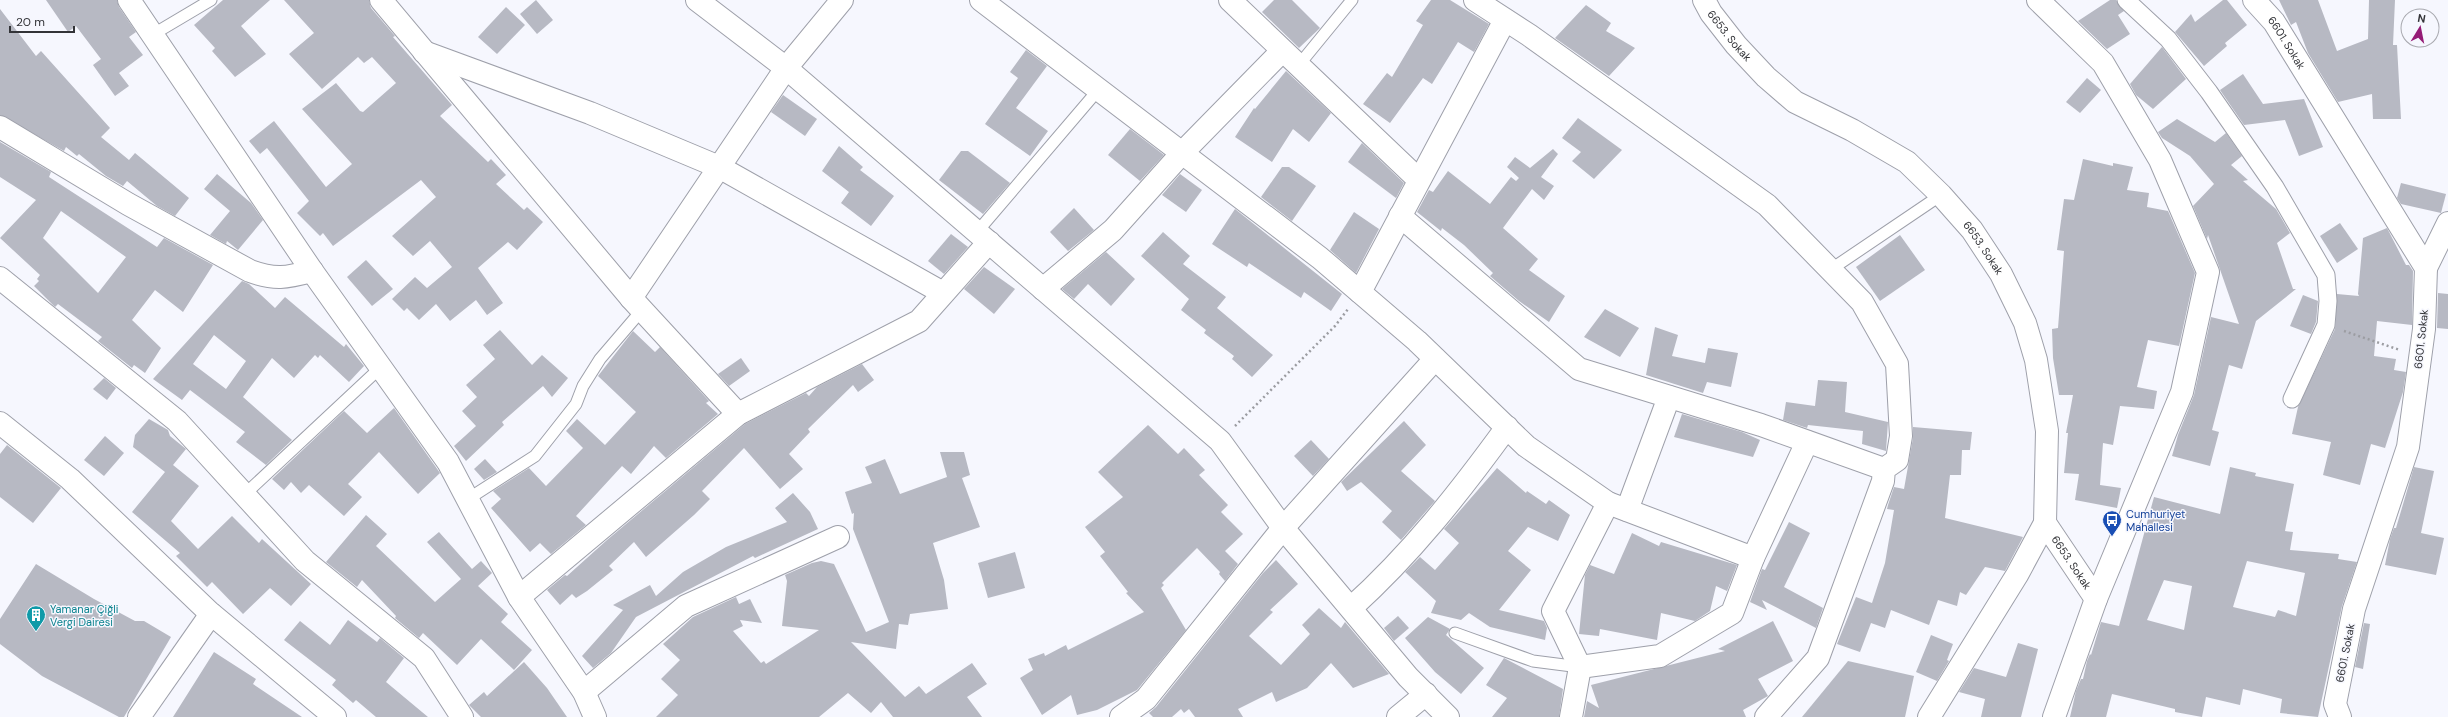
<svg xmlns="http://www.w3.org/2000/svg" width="2448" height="717" viewBox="0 0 2448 717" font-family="'DM Sans',sans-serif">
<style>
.building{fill:#b7b9c3;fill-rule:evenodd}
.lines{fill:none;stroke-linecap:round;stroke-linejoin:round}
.service-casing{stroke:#9ea0aa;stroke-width:13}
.pedestrian-casing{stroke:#9ea0aa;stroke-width:19}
.minor-casing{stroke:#9ea0aa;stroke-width:24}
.tertiary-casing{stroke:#9ea0aa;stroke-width:24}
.path{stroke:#9c9da2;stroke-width:2.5;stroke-dasharray:2 3;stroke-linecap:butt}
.service{stroke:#fff;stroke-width:11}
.pedestrian{stroke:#fff;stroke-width:17}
.minor{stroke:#fff;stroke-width:22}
.tertiary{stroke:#fff;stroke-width:22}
.labels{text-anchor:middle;stroke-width:3;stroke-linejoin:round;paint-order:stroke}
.street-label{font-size:11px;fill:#333438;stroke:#f6f7fe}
.transit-label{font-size:11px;fill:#164399;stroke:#f6f7fe;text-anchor:start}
.culture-label{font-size:11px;fill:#0d838f;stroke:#f6f7fe;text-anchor:start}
</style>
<rect width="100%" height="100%" fill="#f6f7fe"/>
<g class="building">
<polygon points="46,0 117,0 119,7 136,32 129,37 143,55 119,73 129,86 115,96 93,65 101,59 76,26 68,32"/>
<polygon points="223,0 270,0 241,26 266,54 235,77 212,51 215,48 194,25"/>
<polygon points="284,0 369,0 371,8 395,36 393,37 452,105 440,116 488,162 491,159 506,175 496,184 524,210 527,207 543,222 517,250 508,242 478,268 503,303 487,315 476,300 450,321 436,304 419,320 407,308 404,311 392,299 415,277 427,288 452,267 430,241 413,256 392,236 436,197 421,180 333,246 323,233 320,236 297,213 309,201 267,148 260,154 249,141 274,121 326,187 352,164 302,109 336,83 360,111 363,112 396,83 372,57 364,63 358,57 322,89 289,54 314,33"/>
<polygon points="536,0 553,20 537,34 520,14"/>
<polygon points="1274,0 1292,0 1320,28 1299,48 1262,12"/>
<polygon points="1431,0 1450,0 1489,24 1474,52 1458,42 1432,84 1423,78 1390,123 1363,104 1387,73 1392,77 1423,25 1416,21"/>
<polygon points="2110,0 2116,0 2124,11 2118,15 2130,34 2107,49 2078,21"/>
<polygon points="2223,0 2227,0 2247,25 2225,43 2227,46 2204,66 2175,32 2191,14 2195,22"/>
<polygon points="2279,0 2318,0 2337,51 2368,39 2369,0 2395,0 2393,45 2397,45 2401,119 2373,119 2372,94 2338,102 2308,53 2296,22 2291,25"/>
<polygon points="1586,5 1611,23 1606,31 1635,48 1609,76 1555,38"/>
<polygon points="506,7 525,25 497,54 478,37"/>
<polygon points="0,9 36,56 41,51 110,128 101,137 129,160 135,153 189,198 175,216 157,206 127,181 123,186 106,176 79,154 77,156 66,147 64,151 0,115"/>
<polygon points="2162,47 2186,79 2153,109 2136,95 2130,84"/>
<polygon points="1026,50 1047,66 1016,108 1048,131 1030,156 985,124 1018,78 1010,72"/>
<polygon points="1286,71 1331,113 1309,142 1293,129 1272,162 1235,137 1254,108 1255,109"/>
<polygon points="2243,74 2263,104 2304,99 2323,147 2299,156 2285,120 2244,125 2220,90"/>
<polygon points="2087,78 2101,90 2080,113 2066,102"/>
<polygon points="783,95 817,119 805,136 771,112"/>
<polygon points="1578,118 1622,150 1594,179 1572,161 1581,152 1562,138"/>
<polygon points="2177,119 2215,142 2226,133 2242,156 2231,165 2248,180 2243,181 2276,209 2290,233 2277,243 2293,289 2296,289 2256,321 2242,369 2229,365 2212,430 2219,432 2210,466 2172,456 2178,435 2194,395 2211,317 2239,324 2208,235 2207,239 2193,206 2214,184 2190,156 2162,138 2158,132"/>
<polygon points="1130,129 1164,155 1140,181 1108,155"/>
<path d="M0,142L51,172L49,177L157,247L164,238L213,265L183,312L155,290L132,320L161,348L145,373L134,365L132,368L98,341L102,337L58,304L55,307L34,286L39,281L37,279L40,275L0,238L36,200L0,177ZM61,211L126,257L98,293L43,238Z"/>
<polygon points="1362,143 1404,183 1396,198 1348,162"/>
<polygon points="839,146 863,167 860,170 894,196 871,226 841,203 849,192 822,171"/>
<polygon points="1553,149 1558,154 1541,177 1554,186 1544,200 1532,189 1503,228 1538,259 1529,270 1565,296 1549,322 1519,301 1490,276 1493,273 1464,245 1442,228 1441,231 1417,212 1429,190 1433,192 1448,171 1490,204 1511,177 1516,181 1519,178 1507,167 1515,157 1530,168"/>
<polygon points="961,151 968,151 1010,183 983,214 939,180"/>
<polygon points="2083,159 2113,166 2113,163 2133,167 2127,190 2149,193 2147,207 2168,211 2195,273 2179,346 2148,340 2137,387 2157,391 2154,409 2120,406 2113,445 2103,443 2100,485 2121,488 2117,508 2075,500 2079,474 2064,473 2068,433 2066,433 2073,395 2059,395 2053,358 2052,329 2058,328 2064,251 2057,250 2064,199 2074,200"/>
<polygon points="1282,167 1289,167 1316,186 1292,221 1261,197"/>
<polygon points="217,174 251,203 263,220 238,250 227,241 226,244 210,235 230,211 204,189"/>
<polygon points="1180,174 1202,190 1186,212 1162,195"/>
<polygon points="2401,183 2446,194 2441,213 2401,204 2397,198"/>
<polygon points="1074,208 1094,230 1068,251 1050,232"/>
<polygon points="1235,209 1342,294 1331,311 1304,292 1301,298 1249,263 1247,267 1212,244"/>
<polygon points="1354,212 1379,229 1356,273 1330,250"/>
<polygon points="2340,223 2358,249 2337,263 2320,236"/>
<polygon points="2387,228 2406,265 2409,265 2413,271 2412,325 2377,321 2374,356 2396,359 2394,370 2406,372 2403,392 2385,448 2371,444 2360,485 2323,475 2331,442 2292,434 2298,407 2335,329 2337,294 2359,296 2358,294 2363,238"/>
<polygon points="1163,232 1190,256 1183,264 1226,297 1217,308 1273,355 1252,377 1232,359 1234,356 1204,333 1206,330 1181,310 1189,299 1141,256"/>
<polygon points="951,234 968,247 944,274 928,261"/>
<polygon points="1900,235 1925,270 1880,301 1856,267"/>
<polygon points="1106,252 1135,279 1111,306 1088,284 1074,299 1062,289"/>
<polygon points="366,260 393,289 372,306 347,277"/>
<polygon points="984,267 1015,289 994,314 964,289"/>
<path d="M242,281L249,284L275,308L285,297L344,347L346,344L364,366L349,382L320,355L318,358L315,355L294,378L272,358L243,397L292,440L266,465L236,442L245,432L190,390L182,400L153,379ZM214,335L246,361L226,389L193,364Z"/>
<polygon points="2438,293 2448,294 2448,329 2437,328"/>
<polygon points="2303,295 2318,301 2316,322 2311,334 2290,326"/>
<polygon points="1605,309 1639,328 1620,357 1584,337"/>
<polygon points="1655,327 1678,335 1672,356 1705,363 1708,348 1738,353 1731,387 1707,382 1703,393 1646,375"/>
<polygon points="500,330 532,365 542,355 568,378 552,397 543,386 502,422 504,425 466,461 454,446 476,426 462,411 477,397 466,385 495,359 483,345"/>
<polygon points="633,331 655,352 660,347 709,401 706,403 718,414 666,458 654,446 631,474 622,466 576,516 586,525 551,554 540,543 530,552 491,508 501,499 493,491 529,468 546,486 583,448 566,431 577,419 605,445 633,415 636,412 598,376"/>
<polygon points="741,358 750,371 729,386 718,374"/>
<polygon points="862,364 874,380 858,392 853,385 808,429 810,432 789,454 803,469 780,489 744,448 702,491 710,499 694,515 646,557 634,542 609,566 613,570 587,591 576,598 572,594 560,605 547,590 565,575 567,576 607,540 745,424 806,393 809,396 817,387"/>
<polygon points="104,378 116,388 107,400 93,389"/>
<polygon points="1818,380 1847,382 1845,412 1888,422 1886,451 1862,444 1863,431 1808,425 1807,428 1783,420 1786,402 1815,406"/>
<polygon points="394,408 440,473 418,494 379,452 348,484 362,497 344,516 309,485 301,493 291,482 284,490 272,479 344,411 367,433"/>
<polygon points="1682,414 1742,432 1760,440 1753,457 1674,437"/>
<polygon points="149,419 168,430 170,436 186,449 173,465 199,486 171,521 198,549 232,516 259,543 262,539 311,584 291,606 270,588 243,614 212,582 207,587 176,556 180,553 132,512 165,472 133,447 135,435"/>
<polygon points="1404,421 1426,445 1401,471 1435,501 1401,540 1382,522 1392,511 1361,482 1347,491 1341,482"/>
<polygon points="1148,425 1178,454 1184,448 1205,470 1199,475 1228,505 1221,512 1243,534 1225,551 1238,564 1225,581 1219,574 1220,572 1197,548 1162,583 1164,585 1161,588 1186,630 1137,690 1097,710 1077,715 1071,695 1042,715 1020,678 1033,670 1028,659 1044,653 1045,656 1066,645 1068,650 1144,612 1126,593 1128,592 1100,556 1105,552 1085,527 1123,497 1098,472"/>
<polygon points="1913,427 1972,432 1970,450 1962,450 1961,475 1950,475 1945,518 2023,537 2005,571 1985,567 1966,595 1960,592 1957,606 1938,600 1929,625 1891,610 1885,628 1871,623 1860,652 1837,644 1856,597 1872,603 1885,563 1894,510 1887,509 1888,505 1894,487 1904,489 1913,438"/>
<polygon points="105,436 124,453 104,476 84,460"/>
<polygon points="1311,440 1329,459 1313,476 1294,456"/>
<polygon points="7,445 61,488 33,523 0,497 0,454"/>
<polygon points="940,452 964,452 970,475 962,478 980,527 933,543 944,580 948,609 910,614 908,625 899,624 896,649 851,642 905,697 919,686 926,694 972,663 987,684 967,697 982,717 893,717 881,702 871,713 848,693 819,717 656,717 678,695 661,679 680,660 663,644 693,617 736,597 739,604 750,599 762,623 740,620 743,626 733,631 761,663 764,661 766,664 819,630 782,626 787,581 785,575 812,563 821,561 834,564 866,632 889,622 853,529 854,513 852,514 845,492 872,483 865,467 885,459 900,494 947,477"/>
<polygon points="485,459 497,472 484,480 474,469"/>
<path d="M2230,467L2256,473L2255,476L2294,484L2285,531L2293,532L2290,550L2339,554L2338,559L2357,562L2342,606L2318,717L2280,713L2282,699L2243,689L2240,705L2206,697L2202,717L2175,712V709L2112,694L2106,717H2070L2076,691L2081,679H2083L2087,661L2090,654L2091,655L2101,622L2119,626L2154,497L2220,514ZM2247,561L2305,573L2296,616L2278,610L2275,617L2233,607ZM2164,580L2192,586L2184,630L2147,620Z"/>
<polygon points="2414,467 2434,471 2421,533 2444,538 2436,575 2385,565 2390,539 2394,528 2396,528"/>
<polygon points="1497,468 1526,493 1527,491 1546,504 1549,500 1570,515 1558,541 1528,527 1508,551 1531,570 1499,610 1544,621 1547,628 1545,640 1490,627 1469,613 1461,620 1431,613 1436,601 1405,572 1420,557 1435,570 1459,543 1444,529"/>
<polygon points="793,493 810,512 818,529 755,558 753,556 636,617 611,653 593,668 582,656 623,610 613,605 650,585 656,596 683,572 726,547 787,522 775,508"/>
<polygon points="366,515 387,534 376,546 435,602 461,579 427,542 439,532 472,569 481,561 492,573 478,586 508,614 501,622 532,650 514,670 481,639 457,665 423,633 419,638 395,618 396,616 362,580 357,587 326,562"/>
<polygon points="1789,522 1810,533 1784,587 1823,608 1816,628 1762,600 1767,610 1750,602 1762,569 1765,570"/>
<polygon points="1632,533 1659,546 1661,542 1737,565 1727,591 1716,586 1710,611 1695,621 1661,613 1657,640 1600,629 1599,636 1579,634 1585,575 1590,565 1614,574"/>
<polygon points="1015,552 1025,588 988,598 978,563"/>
<polygon points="1276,560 1298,584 1270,610 1273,612 1249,636 1281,665 1310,634 1302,625 1319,608 1341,628 1345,622 1389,674 1353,688 1331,663 1307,688 1276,702 1272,692 1238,709 1243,717 1195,717 1189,709 1184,713 1181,709 1172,717 1153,717 1149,713 1156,707 1263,573"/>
<polygon points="36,564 94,599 135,621 144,621 171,637 124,717 119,717 42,676 0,644 0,619"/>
<polygon points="1398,616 1409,628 1394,641 1384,628"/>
<polygon points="1428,617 1450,629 1446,635 1484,668 1461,694 1435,672 1405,638"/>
<polygon points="348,620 377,642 380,638 404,658 386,682 428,717 376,717 356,700 353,703 332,685 336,680 284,640 300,621 330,645"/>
<polygon points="1773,621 1793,661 1758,679 1768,696 1743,710 1746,717 1584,717 1587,701 1599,708 1591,685 1725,651 1718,649"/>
<polygon points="2364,623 2370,624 2363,669 2355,667"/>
<polygon points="1931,635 1953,644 1947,660 1949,661 1937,681 1916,672"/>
<polygon points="2018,643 2038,649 2021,717 1981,717 1985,699 1959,692 1974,668 2006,677"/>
<polygon points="214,652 256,679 253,684 302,717 173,717"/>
<polygon points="1504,658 1563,689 1559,717 1492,717 1507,698 1486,685"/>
<polygon points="1848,661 1914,676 1905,717 1802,717"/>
<polygon points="524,662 547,688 567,717 481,717 469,705 484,692 487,696"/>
</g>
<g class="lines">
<defs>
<g id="service">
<polyline points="152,35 211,0"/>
<polyline points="1298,66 1352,0"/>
<polyline points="977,232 1099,89"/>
<polyline points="1830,270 1941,195"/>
<polyline points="244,495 380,368"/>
<polyline points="468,499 535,456 576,404 583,386 600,359 642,310"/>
<polyline points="1455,633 1533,661 1580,667"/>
</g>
<polyline id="pedestrian" points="2126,0 2168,39 2209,92 2275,187 2326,275 2328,301 2326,325 2292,399"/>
<g id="minor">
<polyline points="129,0 312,271 448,462 519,597 584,692 595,717"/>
<polyline points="381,0 631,298 738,414"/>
<polyline points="981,0 1320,258 1417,341 1526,446 1608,503 1753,558"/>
<polyline points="1230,0 1419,180"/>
<path id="s1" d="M1704,0L1711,13L1736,45L1766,77L1795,102L1852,130L1907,162L1941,195L1972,230L2001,274L2025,323L2036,360L2047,431L2045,523L2096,599"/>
<polyline points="2038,0 2103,63 2160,160 2208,272 2182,392 2096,599 2054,717"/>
<path id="s2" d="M2254,0L2274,22L2426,268L2424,329L2408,447L2354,609L2335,704L2340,717"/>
<polyline points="424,52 590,113 719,167 943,293"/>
<path d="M0,127L128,204L250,271C275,280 286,278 312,271"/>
<polyline points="1400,216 1579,369 1761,425 1884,469"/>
<polyline points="2426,268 2448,223"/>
<polyline points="0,278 177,421 305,561 424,658 462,717"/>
<polyline points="1043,289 1113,230 1182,153 1282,51"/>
<polyline points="1360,292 1505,20"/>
<polyline points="631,298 786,68 842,0"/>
<polyline points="0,423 70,479 209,612 335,717"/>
<polyline points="1627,510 1669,397"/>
<polyline points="519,597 738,414 919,321 989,242"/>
<path d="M1351,608C1411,554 1459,493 1507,427"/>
<polyline points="1580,667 1660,656 1732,613 1753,558 1807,442"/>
<polyline points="584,692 686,606 838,537"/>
<polyline points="139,717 211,614"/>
<polyline points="1121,717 1146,699 1283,528 1435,359"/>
<polyline points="1398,717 1426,694"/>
<polyline points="1571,717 1580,667 1553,611 1608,503"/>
<polyline points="1929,717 2017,575 2045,523"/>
</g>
<g id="tertiary">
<polyline points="697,0 786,68 1220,441 1283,528 1408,677 1448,717"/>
<polyline points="1475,0 1529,35 1767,205 1862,302 1897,364 1901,436 1897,460 1884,469 1883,481 1818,658 1766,717"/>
</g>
</defs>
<use href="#service" class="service-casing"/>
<use href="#pedestrian" class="pedestrian-casing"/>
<use href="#minor" class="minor-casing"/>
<use href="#tertiary" class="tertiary-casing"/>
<g class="path">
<polyline points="2344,331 2400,350"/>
<polyline points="1235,426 1335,326 1348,309"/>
</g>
<use href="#service" class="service"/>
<use href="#pedestrian" class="pedestrian"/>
<use href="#minor" class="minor"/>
<use href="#tertiary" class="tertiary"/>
</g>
<defs>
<symbol id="bus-pin" viewBox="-11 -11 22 30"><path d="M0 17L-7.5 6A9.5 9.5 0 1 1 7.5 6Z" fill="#1a4fb4" stroke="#f6f7fe"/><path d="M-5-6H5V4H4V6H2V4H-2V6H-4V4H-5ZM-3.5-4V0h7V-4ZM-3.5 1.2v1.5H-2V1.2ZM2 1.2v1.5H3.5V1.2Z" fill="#fff"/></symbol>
<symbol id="building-pin" viewBox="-11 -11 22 30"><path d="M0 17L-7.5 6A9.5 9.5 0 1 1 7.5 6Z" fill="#0f9aa8" stroke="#f6f7fe"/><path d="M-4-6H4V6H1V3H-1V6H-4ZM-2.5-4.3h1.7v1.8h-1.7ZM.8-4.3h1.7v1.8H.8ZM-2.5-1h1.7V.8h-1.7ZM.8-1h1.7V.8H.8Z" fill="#fff"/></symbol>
</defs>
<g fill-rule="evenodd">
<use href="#bus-pin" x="2101" y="509" width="22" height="30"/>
<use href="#building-pin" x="25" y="604" width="22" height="30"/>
</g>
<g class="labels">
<g class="street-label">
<text dy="4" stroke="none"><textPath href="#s1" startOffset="44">6653. Sokak</textPath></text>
<text dy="4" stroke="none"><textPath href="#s2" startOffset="54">6601. Sokak</textPath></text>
<text dy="4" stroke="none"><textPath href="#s1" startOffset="380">6653. Sokak</textPath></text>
<text transform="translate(2421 339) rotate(-84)" y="4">6601. Sokak</text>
<text dy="4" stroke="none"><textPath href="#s1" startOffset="716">6653. Sokak</textPath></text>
<text transform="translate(2345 653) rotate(-79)" y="4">6601. Sokak</text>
</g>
<g class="transit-label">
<text x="2126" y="518">Cumhuriyet<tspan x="2126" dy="13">Mahallesi</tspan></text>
</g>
<g class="culture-label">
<text x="50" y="613">Yamanar Çiğli<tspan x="50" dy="13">Vergi Dairesi</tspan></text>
</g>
</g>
<g transform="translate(2420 28) rotate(10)"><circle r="19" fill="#f6f7fe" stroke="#a8a9af"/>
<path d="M0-3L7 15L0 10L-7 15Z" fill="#951b76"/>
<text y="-6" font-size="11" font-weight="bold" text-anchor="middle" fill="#333438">N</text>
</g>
<path d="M10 26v6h64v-6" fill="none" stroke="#333438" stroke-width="2"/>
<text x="16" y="26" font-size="12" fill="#333438" stroke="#f6f7fe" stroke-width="3" paint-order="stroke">20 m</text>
</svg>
